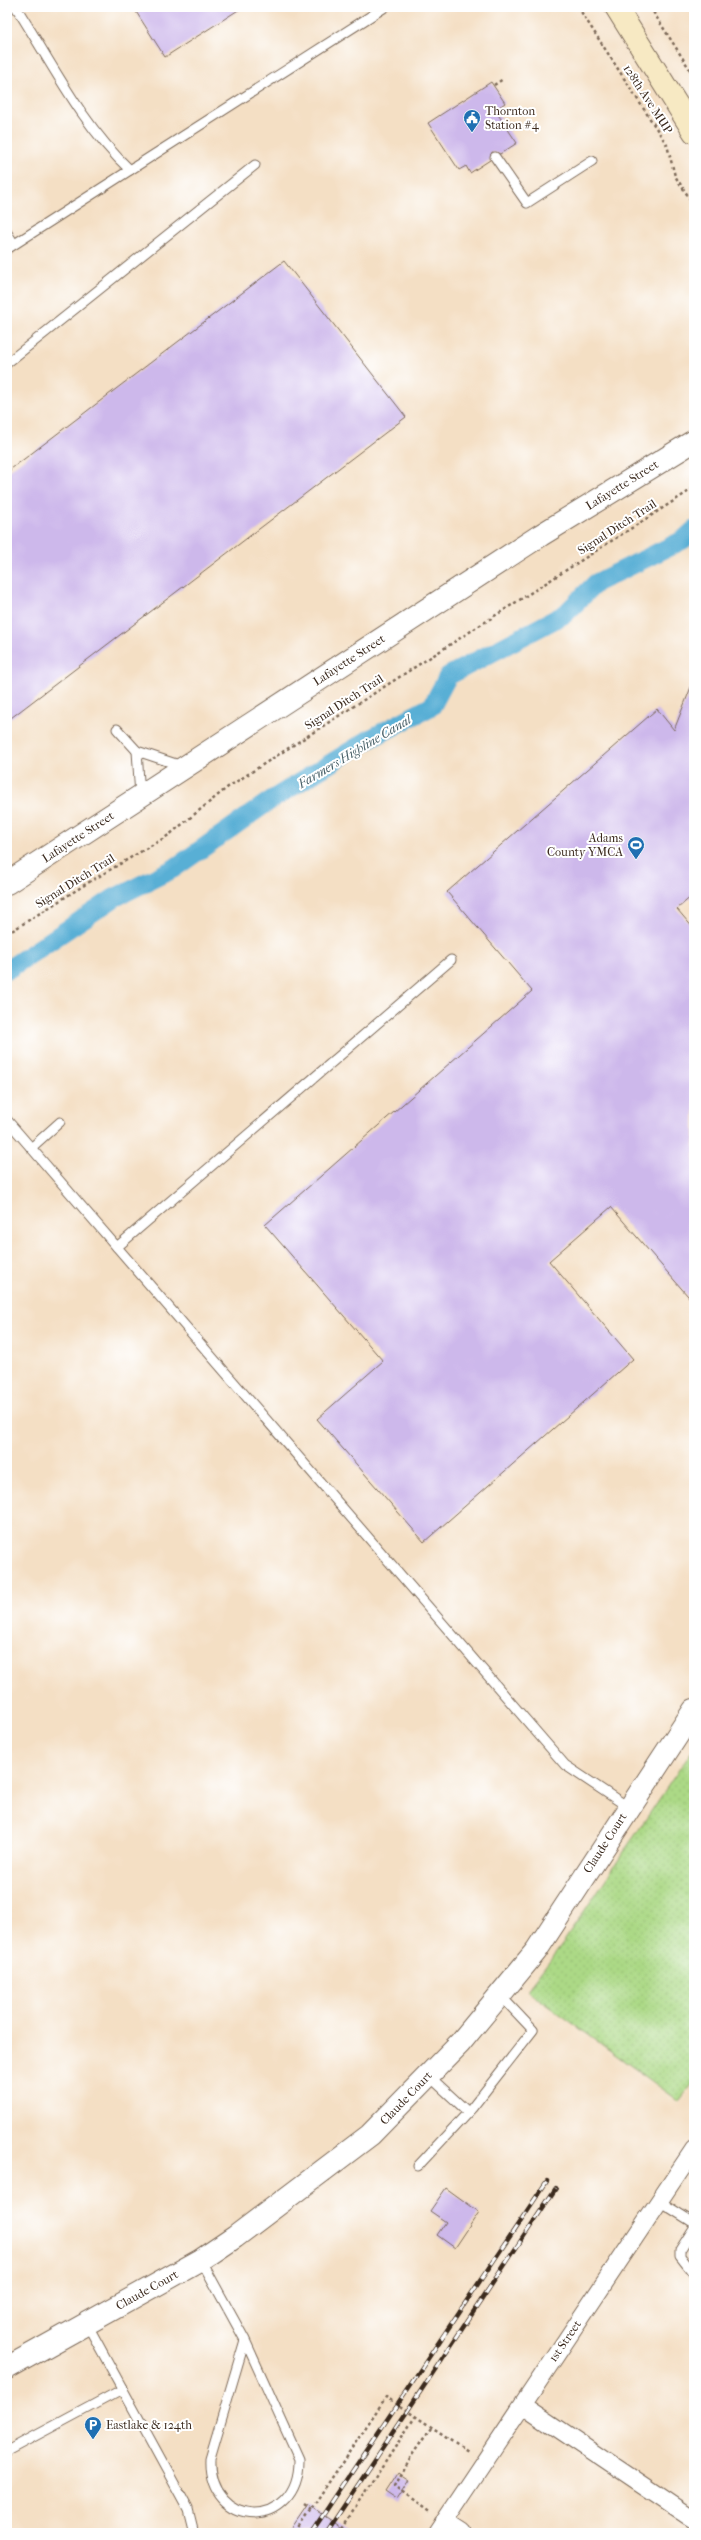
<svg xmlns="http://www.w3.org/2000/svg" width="701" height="2540" viewBox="0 0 701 2540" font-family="'IM FELL French Canon',serif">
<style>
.grass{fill:url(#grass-dots);stroke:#748252}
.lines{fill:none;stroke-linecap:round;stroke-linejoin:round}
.canal{stroke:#59afd5;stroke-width:19}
.building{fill:#cdb8eb}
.service-casing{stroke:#7c6958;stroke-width:11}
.minor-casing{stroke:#7c6958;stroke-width:19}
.tertiary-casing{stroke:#7c6958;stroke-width:24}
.secondary-casing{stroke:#7c6958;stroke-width:24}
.path{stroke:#7c6958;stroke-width:2.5;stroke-dasharray:3 3;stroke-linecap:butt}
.service{stroke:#fff;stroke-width:9}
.minor{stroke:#fff;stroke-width:17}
.tertiary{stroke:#fff;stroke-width:22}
.secondary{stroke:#f7e9c3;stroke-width:22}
.rail-casing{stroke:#3b2a1e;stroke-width:4.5}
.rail{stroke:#fff;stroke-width:3;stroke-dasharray:9;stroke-linecap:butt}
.labels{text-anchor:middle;stroke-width:4;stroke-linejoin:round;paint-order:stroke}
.street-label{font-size:12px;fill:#3b2a1e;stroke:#fff}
.poi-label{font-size:12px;fill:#3b2a1e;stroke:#fff;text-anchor:start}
.water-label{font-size:13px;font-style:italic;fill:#475f67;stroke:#fff}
</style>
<defs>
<pattern id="grass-dots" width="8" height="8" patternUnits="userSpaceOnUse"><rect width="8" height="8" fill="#acd986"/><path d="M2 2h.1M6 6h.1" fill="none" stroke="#95ba73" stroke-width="1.8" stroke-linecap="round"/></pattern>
</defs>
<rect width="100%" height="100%" fill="#fff"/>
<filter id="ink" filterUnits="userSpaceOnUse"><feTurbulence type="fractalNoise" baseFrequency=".025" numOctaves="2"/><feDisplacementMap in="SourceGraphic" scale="8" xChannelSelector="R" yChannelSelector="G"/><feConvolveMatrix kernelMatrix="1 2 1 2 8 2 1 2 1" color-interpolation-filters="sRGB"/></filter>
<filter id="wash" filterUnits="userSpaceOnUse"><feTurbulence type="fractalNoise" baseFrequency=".012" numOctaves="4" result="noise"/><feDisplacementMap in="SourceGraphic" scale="16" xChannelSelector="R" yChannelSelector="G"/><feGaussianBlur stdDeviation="0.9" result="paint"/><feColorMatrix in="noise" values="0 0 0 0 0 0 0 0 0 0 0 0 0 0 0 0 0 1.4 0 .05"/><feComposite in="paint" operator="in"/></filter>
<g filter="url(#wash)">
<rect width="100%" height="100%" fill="#f4dfc4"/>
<polygon class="grass" points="694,1747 694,2082 679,2101 527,1990 565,1940"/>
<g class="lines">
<polyline class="canal" points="7,970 114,898 173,869 271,800 368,740 432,706 448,676 565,614 596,583 683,540 694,530"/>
</g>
<g id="blocks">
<g class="building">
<polygon points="133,7 243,7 165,57"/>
<polygon points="491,82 505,103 495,110 517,143 500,154 492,152 490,160 470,173 466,166 459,170 428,123"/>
<polygon points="284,261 406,417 7,721 7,472"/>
<polygon points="693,682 694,894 677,909 694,929 694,1303 611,1207 549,1261 633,1359 424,1542 317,1419 383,1361 265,1225 532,991 447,892 657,709 674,730"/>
<polygon points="446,2188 479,2212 455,2248 437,2235 446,2222 430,2211"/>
<polygon points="398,2472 410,2480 397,2500 385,2492"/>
<polygon points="308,2505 350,2533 289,2533"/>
</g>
</g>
</g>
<g filter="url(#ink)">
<use href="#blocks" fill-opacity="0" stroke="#7c6958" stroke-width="1"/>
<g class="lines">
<defs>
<g id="service">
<path d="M16,7C51,62 82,125 130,170L385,7"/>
<polyline points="495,157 527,203 592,161"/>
<polyline points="7,233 14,244"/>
<polyline points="7,249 130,170"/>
<polyline points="7,363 255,165"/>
<polyline points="117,729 137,751 182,766"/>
<polyline points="137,751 140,796"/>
<polyline points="7,1120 565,1765 628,1807"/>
<polyline points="31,1148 60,1122"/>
<polyline points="117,1247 451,960"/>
<polyline points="428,2075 468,2112"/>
<polyline points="418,2166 472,2108 533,2030 500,1995"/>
<polyline points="659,2201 694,2223"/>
<polyline points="694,2228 680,2250 680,2256 694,2274"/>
<path d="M201,2260L245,2340L299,2459C300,2532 207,2530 210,2458L245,2340"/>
<polyline points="87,2324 188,2509 193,2529 191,2533"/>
<polyline points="7,2451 123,2389"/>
</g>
<g id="minor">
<polyline points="523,2405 694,2520"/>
<polyline points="444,2522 461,2533"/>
<polyline points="437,2533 694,2149"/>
</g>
<g id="tertiary">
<polyline points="7,883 541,535 694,441"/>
<polyline points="7,2368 201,2260 235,2237 370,2135 460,2043 536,1951 694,1710"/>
</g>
<polyline id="secondary" points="616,7 694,132"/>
</defs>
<use href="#service" class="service-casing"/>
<use href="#minor" class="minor-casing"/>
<use href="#tertiary" class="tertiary-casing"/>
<use href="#secondary" class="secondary-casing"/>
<g class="path">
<polyline points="578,7 667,145 675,176 694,205"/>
<polyline points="650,7 694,76"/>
<polyline points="494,85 503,79"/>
<polyline points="7,934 86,884 169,835 228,787 694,488"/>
<polyline points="431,2428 410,2458 395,2486 432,2512"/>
<polyline points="304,2505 311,2510"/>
<polyline points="342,2528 415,2417"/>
<polyline points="295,2533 386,2397 468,2451"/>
</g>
<use href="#service" class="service"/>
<use href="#minor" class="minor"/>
<use href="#tertiary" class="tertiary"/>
<use href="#secondary" class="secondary"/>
<defs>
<g id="rail">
<polyline points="311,2533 547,2181"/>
<polyline points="326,2533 556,2188"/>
</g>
</defs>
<use href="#rail" class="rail-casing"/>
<use href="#rail" class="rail"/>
</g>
</g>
<defs>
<symbol id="civic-pin" viewBox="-11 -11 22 30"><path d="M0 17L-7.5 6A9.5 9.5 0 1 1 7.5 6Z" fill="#1f6fb2" stroke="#fff"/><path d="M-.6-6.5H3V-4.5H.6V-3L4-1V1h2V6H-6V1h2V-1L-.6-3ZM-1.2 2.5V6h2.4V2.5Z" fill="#fff"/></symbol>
<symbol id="stadium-pin" viewBox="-11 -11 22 30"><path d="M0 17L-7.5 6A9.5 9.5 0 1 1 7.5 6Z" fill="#1f6fb2" stroke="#fff"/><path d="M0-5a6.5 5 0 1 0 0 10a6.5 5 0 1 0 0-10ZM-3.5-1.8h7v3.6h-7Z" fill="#fff"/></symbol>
<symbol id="parking-pin" viewBox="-11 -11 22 30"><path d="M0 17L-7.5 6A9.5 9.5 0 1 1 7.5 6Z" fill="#1f6fb2" stroke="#fff"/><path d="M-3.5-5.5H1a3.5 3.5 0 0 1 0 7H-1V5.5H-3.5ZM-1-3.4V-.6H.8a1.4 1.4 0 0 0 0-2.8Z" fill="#fff"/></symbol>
</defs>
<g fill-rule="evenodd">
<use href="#civic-pin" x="462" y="108" width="20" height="27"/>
<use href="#stadium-pin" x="626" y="835" width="20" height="27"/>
<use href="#parking-pin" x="83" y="2415" width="20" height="27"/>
</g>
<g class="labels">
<g class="street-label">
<text transform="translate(648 99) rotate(57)" y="4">128th Ave MUP</text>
<text transform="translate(622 485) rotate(-32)" y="4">Lafayette Street</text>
<text transform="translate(617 527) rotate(-33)" y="4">Signal Ditch Trail</text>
<text transform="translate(349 660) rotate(-33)" y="4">Lafayette Street</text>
<text transform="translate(344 702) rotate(-33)" y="4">Signal Ditch Trail</text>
<text transform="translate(78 837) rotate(-33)" y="4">Lafayette Street</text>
<text transform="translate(75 881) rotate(-32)" y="4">Signal Ditch Trail</text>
<text transform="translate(605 1843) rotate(-57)" y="4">Claude Court</text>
<text transform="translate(406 2098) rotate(-46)" y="4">Claude Court</text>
<text transform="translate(147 2290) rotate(-29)" y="4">Claude Court</text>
<text transform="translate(565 2341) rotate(-56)" y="4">1st Street</text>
</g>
<g class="poi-label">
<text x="485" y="115">Thornton<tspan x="485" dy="14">Station #4</tspan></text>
<text x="623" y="842" text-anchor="end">Adams<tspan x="623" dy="14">County YMCA</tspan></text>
<text x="106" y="2429">Eastlake &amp; 124th</text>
</g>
<g class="water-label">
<text transform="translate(354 751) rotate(-31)" y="5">Farmers Highline Canal</text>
</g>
</g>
<rect width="701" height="2540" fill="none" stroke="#fff" stroke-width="24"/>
</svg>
